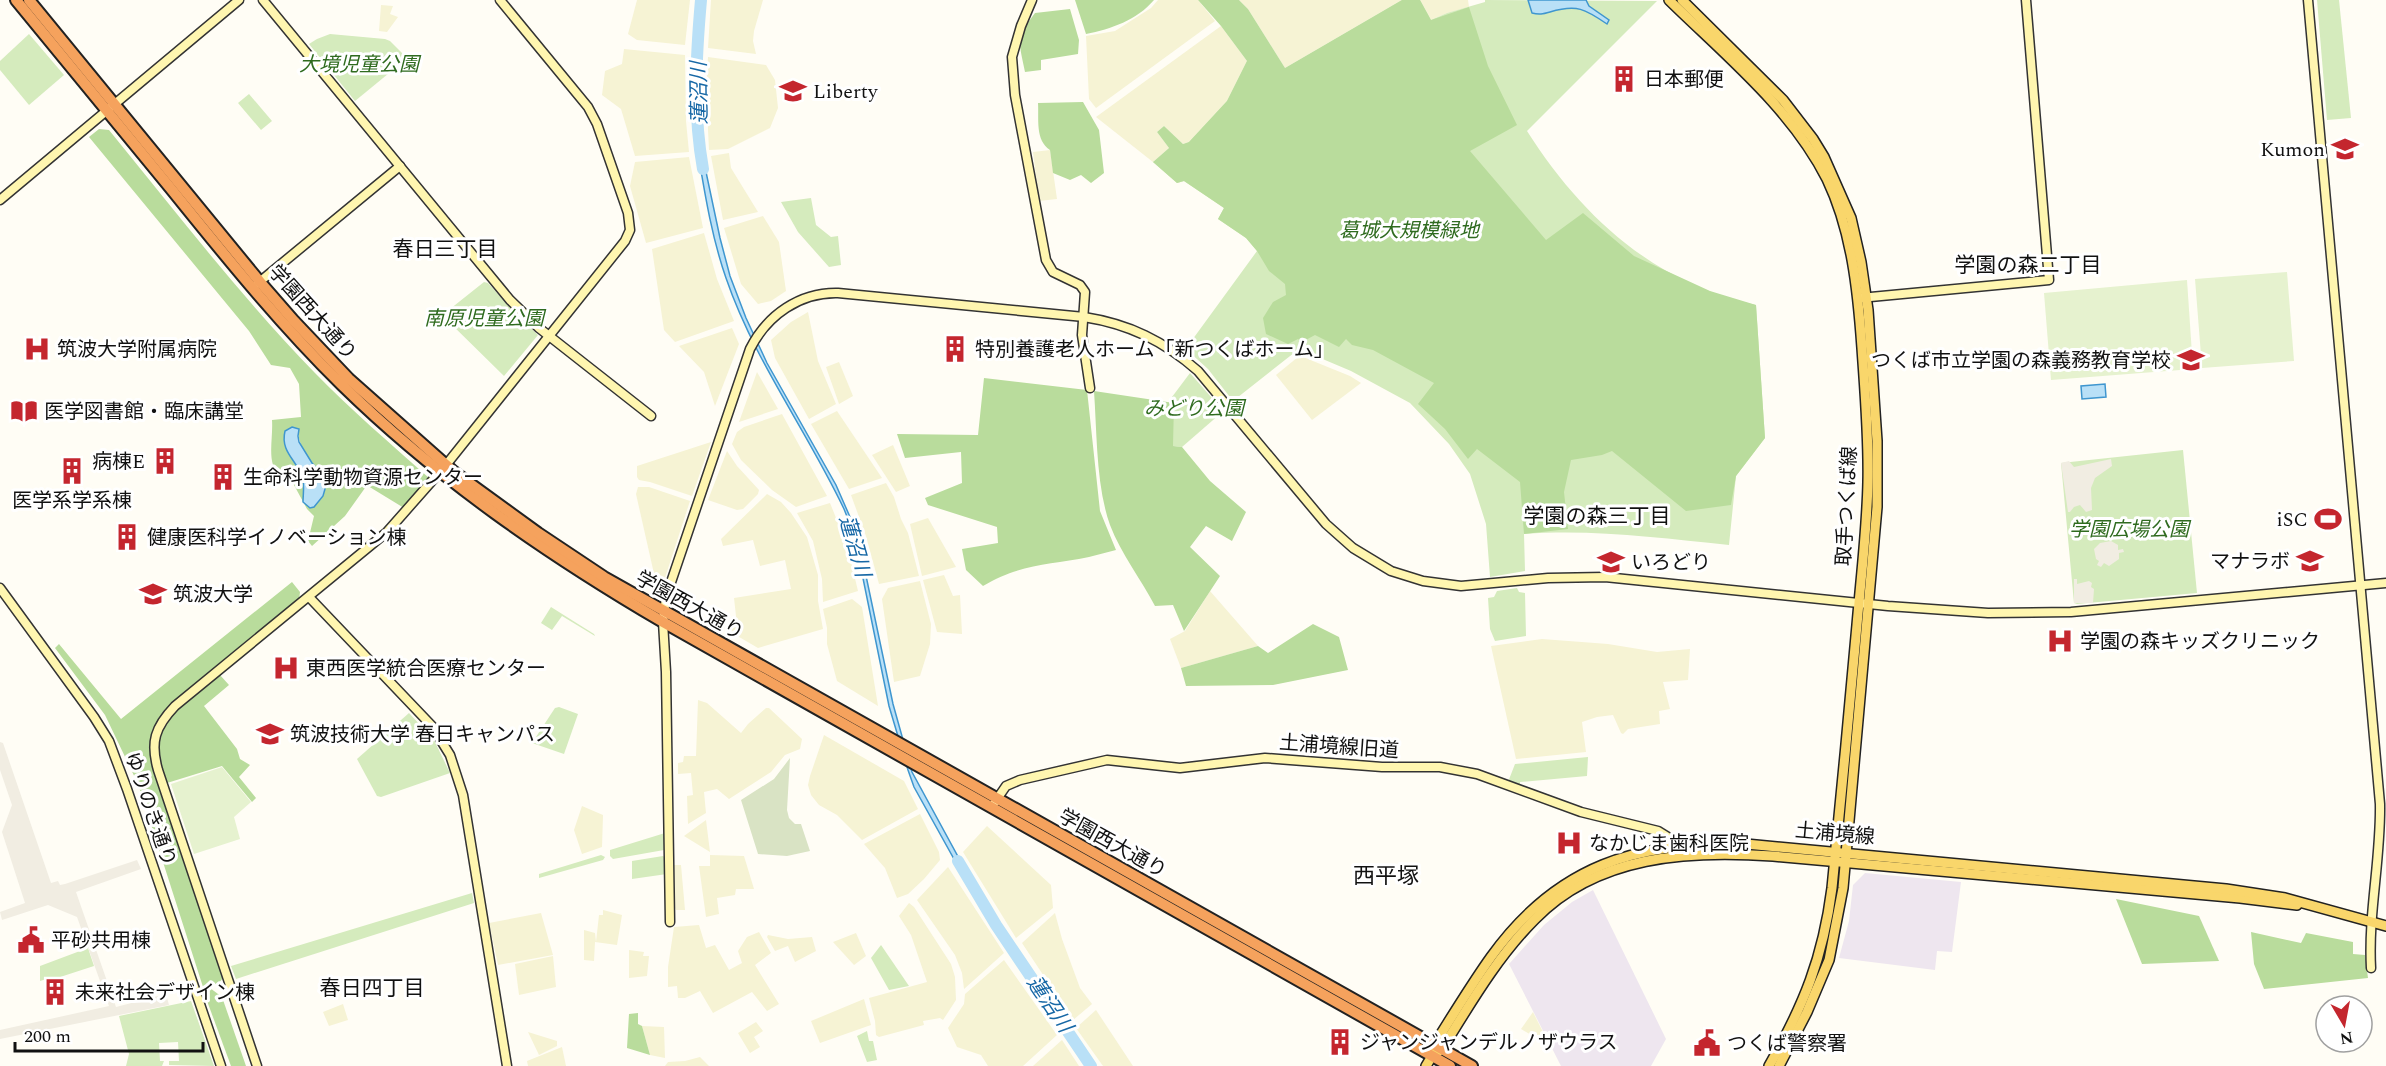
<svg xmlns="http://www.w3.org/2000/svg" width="2386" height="1066" viewBox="0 0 2386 1066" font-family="Spectral,'Noto Sans JP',serif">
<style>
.industrial{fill:#eee6ef}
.farmland{fill:#f6f3d4}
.green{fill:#d5ebbd}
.forest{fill:#b9dc9c;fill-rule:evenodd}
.cemetery{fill:#d9e3c4}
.pitch{fill:#e6f2cf}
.plaza{fill:#f1ede2}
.water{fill:#b9e0f7;stroke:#3f96cf;stroke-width:1.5}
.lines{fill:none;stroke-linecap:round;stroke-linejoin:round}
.river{stroke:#b9e0f7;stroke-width:12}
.secondary-casing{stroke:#333;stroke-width:11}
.primary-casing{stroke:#222;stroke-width:12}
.highway-casing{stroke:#222;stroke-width:14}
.secondary{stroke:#fff6b0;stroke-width:8}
.primary{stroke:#f9d66b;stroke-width:9}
.highway{stroke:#f5a25d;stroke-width:10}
.labels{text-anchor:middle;stroke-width:6;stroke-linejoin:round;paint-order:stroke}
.park-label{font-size:20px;font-style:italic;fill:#2f6b1f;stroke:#fff}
.poi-label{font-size:20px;fill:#111;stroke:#fff;text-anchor:start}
.street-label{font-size:20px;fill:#111;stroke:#fff}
.water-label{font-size:21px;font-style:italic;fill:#1768a6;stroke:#fff}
.neighbourhood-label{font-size:21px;fill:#111;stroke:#fff}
.quarter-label{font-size:22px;fill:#111;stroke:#fff}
</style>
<rect width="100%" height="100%" fill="#fffdf5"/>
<g class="industrial">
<polygon points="1865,873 1961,882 1952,952 1937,951 1935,970 1839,958 1849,921 1853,885"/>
<polygon points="1593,890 1666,1039 1651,1066 1561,1066 1509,964 1544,925 1572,902"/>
</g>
<g class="farmland">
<polygon points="637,0 690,0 685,45 637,40 628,34"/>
<polygon points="711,0 763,0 754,31 753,41 756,54 708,48"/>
<polygon points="1158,0 1198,0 1215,21 1096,108 1089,99 1086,36 1115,31 1151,8"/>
<polygon points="1239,0 1402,0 1285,68 1248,9"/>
<polygon points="1420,0 1468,0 1469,7 1447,13 1431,20"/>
<polygon points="381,5 393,6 390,14 398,17 387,32 379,31"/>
<polygon points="1221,26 1247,61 1227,101 1189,142 1183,144 1164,126 1157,132 1169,148 1153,162 1096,117"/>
<polygon points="624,49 685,55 686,121 689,152 635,156 621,109 602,95 605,71 622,64"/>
<polygon points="708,57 766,65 775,80 778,108 770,128 728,149 709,150 706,89"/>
<polygon points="1050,150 1057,199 1039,201 1033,152"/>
<polygon points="729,153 731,168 758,212 723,220 711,156"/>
<polygon points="689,157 703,228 646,243 630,186 635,162"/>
<polygon points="763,216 779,242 786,291 771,301 758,304 741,284 724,228"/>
<polygon points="704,233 717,279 734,321 675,342 664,330 652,249"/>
<polygon points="808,312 818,361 836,404 809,419 775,358 771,340 791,322"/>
<polygon points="732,328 739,344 715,406 704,372 679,346"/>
<polygon points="1298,357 1303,357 1350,376 1361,383 1312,420 1276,375"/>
<polygon points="839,362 853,396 839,404 826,367"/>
<polygon points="757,372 778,409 739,422"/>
<polygon points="837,411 882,478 849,489 811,424"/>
<polygon points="782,414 827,496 796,507 772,490 741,460 732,444 737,432 744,427"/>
<polygon points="711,442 692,496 650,482 639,480 637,477 637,466"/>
<polygon points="893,445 910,486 896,492 872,455"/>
<polygon points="727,451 737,466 759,490 758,494 743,509 737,510 708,500"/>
<polygon points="886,483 894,497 901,519 908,533 919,576 879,584 866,536 851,495"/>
<polygon points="638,487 649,487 690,501 663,584 657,587 636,494"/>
<polygon points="767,494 781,502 791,513 807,537 818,575 818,601 823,629 758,648 722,627 737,625 734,598 791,589 785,560 760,566 753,540 723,546 721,539"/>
<polygon points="830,503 847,545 858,591 823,602 822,579 813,541 797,513"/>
<polygon points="928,518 956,567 922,576 910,524"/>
<polygon points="944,575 953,596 960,595 962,634 937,632 923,580"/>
<polygon points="920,581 931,624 930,644 920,676 894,682 882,599 888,588"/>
<polygon points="1210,591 1258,646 1181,668 1170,639 1185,631"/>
<polygon points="852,599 862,607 878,706 837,681 827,644 827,628 823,609"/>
<polygon points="1542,639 1608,644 1657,652 1690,649 1688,680 1663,682 1670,709 1659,711 1660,724 1628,729 1623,734 1621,733 1613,715 1597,717 1582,722 1586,752 1516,759 1491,646"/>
<polygon points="698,700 707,703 741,733 748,724 766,708 769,708 802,739 800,749 785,755 771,772 729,799 717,789 704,792 706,813 688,824 687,796 693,795 691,773 678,774 678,763 683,762 684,756 696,756"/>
<polygon points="824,735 904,781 918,809 862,840 837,815 819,805 811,795 808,785 810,776"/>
<polygon points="582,806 603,815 602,847 582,854 574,830"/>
<polygon points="920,814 939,852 940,860 924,879 908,894 897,898 885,868 864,844"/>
<polygon points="706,820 710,852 684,836"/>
<polygon points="987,826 1051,885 1053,908 1016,938 963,852"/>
<polygon points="710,855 744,856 754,889 736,889 735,895 717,898 719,914 706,917 699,866 710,866"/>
<polygon points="674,865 681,865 685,910 676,910 675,908"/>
<polygon points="948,867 1004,953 964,989 962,973 955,955 917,900"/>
<polygon points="909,903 914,907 951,964 955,977 956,1000 943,1020 940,1018 923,1021 924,1025 879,1037 876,1035 875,1021 869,998 927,982 911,935 899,916"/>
<polygon points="603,910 622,915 617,945 595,942 594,961 584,960 584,930 595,933 596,942 599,915 603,915"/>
<polygon points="541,913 553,955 498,965 489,923"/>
<polygon points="1055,913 1062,939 1080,988 1092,1004 1073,1020 1022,943"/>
<polygon points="699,925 706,948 715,945 729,970 742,963 738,951 747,937 759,932 771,953 755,965 779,1004 767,1011 752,992 713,1013 700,991 685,998 678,998 677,986 668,987 668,967 674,927"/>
<polygon points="856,933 866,956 854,965 833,942"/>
<polygon points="768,935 788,939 812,937 816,951 795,962 788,946 775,951 767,937"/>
<polygon points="629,950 644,952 643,956 649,956 647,976 629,978"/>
<polygon points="553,956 556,987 519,995 515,964"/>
<polygon points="1004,960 1057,1035 1023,1066 988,1066 981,1055 957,1047 948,1028 964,1004 965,994"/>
<polygon points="864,999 871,1025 820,1043 811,1021"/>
<polygon points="343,1004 348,1020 329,1026 323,1012"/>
<polygon points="1096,1010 1133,1066 1103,1066 1076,1028"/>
<polygon points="1533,1012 1550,1046 1521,1029"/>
<polygon points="756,1022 763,1031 754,1037 760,1047 750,1053 738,1033"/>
<polygon points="642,1026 664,1027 665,1058 650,1055"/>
<polygon points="528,1032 557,1041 557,1046 539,1055"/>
<polygon points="1062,1040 1079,1066 1033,1066"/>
<polygon points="562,1047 566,1066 528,1066 527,1061"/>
<polygon points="700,1057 709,1066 665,1066 668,1062 685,1061"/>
</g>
<g class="green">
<path d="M1402,0H1420L1431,20L1447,13L1485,2V0L1657,1L1527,131C1582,217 1654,283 1756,305L1765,438L1736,476L1729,545C1660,538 1594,529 1524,534L1525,571L1490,577L1486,524L1470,474L1449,444L1410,403L1351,371L1299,349L1233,401L1208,369L1187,350V347L1257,251L1246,238L1218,219L1224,208L1184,181L1177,183L1153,162L1189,142L1227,101L1247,61L1286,68Z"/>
<polygon points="2317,0 2339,0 2351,118 2327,120"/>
<polygon points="29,34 64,75 29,105 0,70 0,61"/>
<polygon points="330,34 385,39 390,41 405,56 405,60 355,101 309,44 317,39"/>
<polygon points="249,94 272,121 261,130 238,103"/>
<polygon points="811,198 816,225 831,237 838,236 841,265 829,267 798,232 781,202"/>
<polygon points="484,282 488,283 516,314 538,335 504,376 446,319 445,313"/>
<polygon points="1190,373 1219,406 1220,414 1182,447 1173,446 1172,397"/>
<polygon points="2183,450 2197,593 2077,604 2074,603 2061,463"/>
<polygon points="1517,588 1519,592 1525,593 1526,636 1495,641 1490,629 1488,598 1494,597 1497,591"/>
<polygon points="551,607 594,634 595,636 562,616 552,630 541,623"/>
<polygon points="559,707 578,714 564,754 532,743 555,708"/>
<polygon points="409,713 434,740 450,773 381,797 377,796 357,759"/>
<polygon points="1588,757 1587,776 1520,782 1520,786 1508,782 1515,764"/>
<polygon points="665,833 666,847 664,850 613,859 610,856 610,850"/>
<polygon points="601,855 605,857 603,860 539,878 539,874"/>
<polygon points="663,856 666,858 667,874 632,879 632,861"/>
<polygon points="472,893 474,903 236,979 231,966"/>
<polygon points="881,945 909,986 889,990 871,958"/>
<polygon points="88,948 94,966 54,979 53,977 40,981 40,966"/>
<polygon points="191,1001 214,1066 169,1065 169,1061 179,1061 178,1042 159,1043 160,1061 164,1061 162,1066 126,1066 129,1054 119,1016"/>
<polygon points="867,1031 869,1041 873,1041 877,1060 867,1062 857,1036"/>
</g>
<g class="forest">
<path d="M1075,0H1154C1137,20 1111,29 1086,34Z"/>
<polygon points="1198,0 1239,0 1248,9 1285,68 1402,0 1420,0 1431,20 1469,7 1488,66 1517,125 1470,151 1546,240 1583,213 1634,256 1710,291 1756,305 1765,438 1736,476 1731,505 1686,511 1612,451 1602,455 1571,460 1564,492 1568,529 1524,534 1520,482 1477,449 1468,459 1445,429 1418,404 1434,383 1373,350 1352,345 1346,339 1339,347 1315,335 1302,342 1298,339 1288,344 1266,334 1263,318 1273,302 1286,295 1285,284 1269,271 1257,251 1246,238 1218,219 1224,208 1184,181 1177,183 1153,162 1169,148 1157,132 1164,126 1183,144 1189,142 1227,101 1247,61 1221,26"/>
<path d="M1070,9L1079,40L1078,54L1041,60V70L1025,72C1019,42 1015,39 1035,13Z"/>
<path d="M1083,102L1099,130L1104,173L1091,183L1081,175L1070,180L1053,173L1050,150C1035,140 1039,119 1038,103Z"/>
<path d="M99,129L109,130C176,212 241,297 315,373C351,410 391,444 429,478L404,508L368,486L365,488L345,516L312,546L308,541L314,516L307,509L288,474L273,465C269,452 273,435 272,420L301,417L299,384L290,368L271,365L249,331L89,137ZM299,429C296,444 311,463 321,473L303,502C303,494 305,484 302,477C297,460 280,452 285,431Z"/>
<path d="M984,378L1087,390L1100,511L1116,550C1107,552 1098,555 1089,557C1049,565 1020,564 983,586L966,570L962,549L998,543L997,527L928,505L925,498L962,483L961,452L905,458L897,434L978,435Z"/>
<path d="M1094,391L1174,403L1173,446L1182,447L1210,481L1246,512L1232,541L1206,526L1190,547L1220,576L1184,631L1173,605L1155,606C1141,579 1121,554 1110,525C1096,486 1097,433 1094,391Z"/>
<path d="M292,582L300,592L299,600L171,703C152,727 148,737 153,769L223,978L219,983L203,987L138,784L105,715L55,648L59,644L121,719Z"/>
<polygon points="1313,624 1339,637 1348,670 1273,685 1186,686 1181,668 1258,646 1268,653"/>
<path d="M220,675L229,685L204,706L237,749L240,759L250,765L239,777L256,798L252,802L222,766L167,783C164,772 158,759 158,747C160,713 197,693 220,675Z"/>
<polygon points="2116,899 2199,916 2219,961 2142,964"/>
<polygon points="2251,932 2301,943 2306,933 2353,942 2353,954 2365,955 2368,978 2264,989 2254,964"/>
<polygon points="210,988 222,997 246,1066 231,1066 203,990"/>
<polygon points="638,1013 638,1024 642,1026 650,1055 627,1048 629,1014"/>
</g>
<polygon class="cemetery" points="790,758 787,810 789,818 795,824 801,824 810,851 787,856 758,854 741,800 774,779"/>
<g class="pitch">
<polygon points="2287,272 2294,361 2202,368 2195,279"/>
<polygon points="2187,280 2193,369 2051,380 2044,293"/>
<polygon points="222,767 251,802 234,817 240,839 194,854 171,784"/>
</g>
<g class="plaza">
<polygon points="2111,459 2112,466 2095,478 2091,488 2092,510 2086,512 2080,505 2074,507 2070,512 2068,512 2061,463 2069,461 2074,467"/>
<polygon points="2111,541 2118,545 2118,550 2123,549 2124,552 2119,553 2119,559 2109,566 2104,563 2101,567 2097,565 2099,561 2096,559 2094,549 2100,543"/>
<polygon points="2074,579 2077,579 2077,584 2089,581 2092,583 2091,587 2094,589 2093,603 2074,603"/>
<polygon points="0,742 3,743 51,883 58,881 60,885 65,884 137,860 141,869 76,892 116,1007 166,994 169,1005 0,1039 0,1030 109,1006 77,917 48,905 2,920 0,912 25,903 2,832 12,805 0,770"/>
</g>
<g class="water">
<path d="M1528,0H1586L1589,6L1609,20L1607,24C1585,9 1577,4 1550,12C1543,14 1539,15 1532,13Z"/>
<path d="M698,153H702L720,238L730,276L746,318L767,363L836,485L857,533L893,704L912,772L968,875L964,877L914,787L908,770L889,706L854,534L844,509C807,431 754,360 726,278C712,238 705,195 698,153Z"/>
<polygon points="2105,384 2106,397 2082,399 2081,386"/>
<path d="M292,427L299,429L298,436L299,442L312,463L321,473L325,489L323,496L314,507L310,508L303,502C303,494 305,484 302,477C297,460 280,452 285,431Z"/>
</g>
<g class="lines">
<g class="river">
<path d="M701,0C696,56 693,114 703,169"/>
<polyline points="958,861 996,925 1091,1066"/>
</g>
<defs>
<g id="secondary">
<polyline points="263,0 510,300 539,328 651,416"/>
<polyline points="1032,0 1021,26 1012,57 1015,95 1046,260 1053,272 1080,285 1085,292 1082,335 1090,388"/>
<path d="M2308,0L2380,804C2381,859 2368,913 2371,968"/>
<polyline points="0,200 239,0"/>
<polyline points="257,284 400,166"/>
<polyline points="1860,298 2049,280 2026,0"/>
<polyline points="0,588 94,717 109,741 127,789 221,1066"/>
<polyline points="309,597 432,726 450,755 463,795 507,1066"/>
<polyline points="995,802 1006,786 1020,780 1107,760 1180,768 1265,758 1382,767 1440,767 1477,774 1581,812 1658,831 1671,839 1674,853"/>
<path d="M670,922L666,672L663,622L666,597L750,349C767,315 800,292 838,293L1084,317C1129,324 1164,341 1198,371L1326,524L1353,548L1391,571L1423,581L1461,586L1548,578L1605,577L1888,606L1988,613L2071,612L2386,583"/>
<path d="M257,1066L158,770C150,742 155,727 175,706L387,532L446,465L625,241L630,230L628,213L597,124L588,107L500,0"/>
</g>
<g id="primary">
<path d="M1669,0C1725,55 1791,108 1827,179C1852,231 1858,291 1862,348C1865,392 1869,437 1868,482C1867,530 1861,578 1857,625C1849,713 1841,800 1832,888C1823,958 1804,1005 1769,1066"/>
<polyline points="1682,0 1783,100 1813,139 1824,157 1851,218 1861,262 1868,310 1877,441 1877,507 1843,888 1829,960 1807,1012 1779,1066"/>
<path d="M1436,1053L1442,1049C1470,1004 1497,957 1535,919C1597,855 1689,850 1773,856L2240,898L2297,905"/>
<path d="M1426,1066L1432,1056L1434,1045C1453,1015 1471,985 1491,957C1557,865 1638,841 1746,844L2226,889L2285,898L2386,926"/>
</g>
<g id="highway">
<path d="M16,0C68,63 120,126 172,190C226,257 280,324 342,385C438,479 547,554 663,622L1450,1066"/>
<polyline points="29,0 260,282 294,321 349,379 454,472 538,533 604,577 1472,1066"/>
</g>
</defs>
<use href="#secondary" class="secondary-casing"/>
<use href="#primary" class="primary-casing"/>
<use href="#highway" class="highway-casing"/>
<use href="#secondary" class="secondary"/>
<use href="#primary" class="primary"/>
<use href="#highway" class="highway"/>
</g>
<defs>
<symbol id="building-bare" viewBox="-9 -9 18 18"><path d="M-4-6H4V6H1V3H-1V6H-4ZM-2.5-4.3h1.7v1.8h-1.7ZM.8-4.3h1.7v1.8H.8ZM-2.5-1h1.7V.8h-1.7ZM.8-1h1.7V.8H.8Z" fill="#c4262e" stroke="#fff" stroke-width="2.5" paint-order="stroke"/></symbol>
<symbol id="school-bare" viewBox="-9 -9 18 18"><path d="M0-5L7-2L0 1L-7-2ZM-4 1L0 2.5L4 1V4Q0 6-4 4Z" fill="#c4262e" stroke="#fff" stroke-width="2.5" paint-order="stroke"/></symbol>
<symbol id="hospital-bare" viewBox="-9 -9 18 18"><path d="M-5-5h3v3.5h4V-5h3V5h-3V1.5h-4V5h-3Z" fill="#c4262e" stroke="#fff" stroke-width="2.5" paint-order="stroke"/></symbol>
<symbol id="library-bare" viewBox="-9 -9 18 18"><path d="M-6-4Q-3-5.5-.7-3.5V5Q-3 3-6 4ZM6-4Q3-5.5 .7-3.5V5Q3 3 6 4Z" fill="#c4262e" stroke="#fff" stroke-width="2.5" paint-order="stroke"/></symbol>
<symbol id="stadium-bare" viewBox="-9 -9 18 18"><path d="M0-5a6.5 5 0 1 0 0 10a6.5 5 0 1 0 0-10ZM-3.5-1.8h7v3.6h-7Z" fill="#c4262e" stroke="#fff" stroke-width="2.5" paint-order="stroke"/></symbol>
<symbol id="university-bare" viewBox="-9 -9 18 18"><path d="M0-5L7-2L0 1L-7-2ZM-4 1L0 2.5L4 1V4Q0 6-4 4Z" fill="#c4262e" stroke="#fff" stroke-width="2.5" paint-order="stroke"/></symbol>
<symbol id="civic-bare" viewBox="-9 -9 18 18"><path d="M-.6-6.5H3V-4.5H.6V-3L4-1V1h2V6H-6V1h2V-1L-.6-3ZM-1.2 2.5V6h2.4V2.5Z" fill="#c4262e" stroke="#fff" stroke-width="2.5" paint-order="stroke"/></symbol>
</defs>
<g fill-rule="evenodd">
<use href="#building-bare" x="1605" y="60" width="38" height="38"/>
<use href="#school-bare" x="774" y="72" width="38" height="38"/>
<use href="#school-bare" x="2326" y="130" width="38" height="38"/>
<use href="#hospital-bare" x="18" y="330" width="38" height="38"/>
<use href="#building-bare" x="936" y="330" width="38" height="38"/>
<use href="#school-bare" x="2172" y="341" width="38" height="38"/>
<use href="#library-bare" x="5" y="392" width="38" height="38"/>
<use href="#building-bare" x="146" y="442" width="38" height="38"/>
<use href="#building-bare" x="53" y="452" width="38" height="38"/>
<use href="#building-bare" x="204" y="458" width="38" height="38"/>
<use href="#stadium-bare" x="2309" y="500" width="38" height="38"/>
<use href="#building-bare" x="108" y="518" width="38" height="38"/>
<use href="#school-bare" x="2291" y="542" width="38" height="38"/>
<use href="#school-bare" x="1592" y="543" width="38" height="38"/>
<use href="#university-bare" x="134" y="575" width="38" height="38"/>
<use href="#hospital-bare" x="2041" y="622" width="38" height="38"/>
<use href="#hospital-bare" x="267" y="649" width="38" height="38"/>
<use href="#university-bare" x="251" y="715" width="38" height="38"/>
<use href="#hospital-bare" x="1550" y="824" width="38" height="38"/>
<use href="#civic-bare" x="12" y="921" width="38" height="38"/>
<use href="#building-bare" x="36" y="973" width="38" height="38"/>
<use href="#building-bare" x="1321" y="1023" width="38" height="38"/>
<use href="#civic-bare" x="1688" y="1024" width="38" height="38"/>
</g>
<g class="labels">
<g class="park-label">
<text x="359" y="71">大境児童公園</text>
<text x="1409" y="237">葛城大規模緑地</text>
<text x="484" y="325">南原児童公園</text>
<text x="1194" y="415">みどり公園</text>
<text x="2129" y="536">学園広場公園</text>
</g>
<g class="poi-label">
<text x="1644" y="86">日本郵便</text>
<text x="813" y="98">Liberty</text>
<text x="2325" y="156" text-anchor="end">Kumon</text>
<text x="57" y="356">筑波大学附属病院</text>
<text x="975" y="356">特別養護老人ホーム「新つくばホーム」</text>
<text x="2171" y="367" text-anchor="end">つくば市立学園の森義務教育学校</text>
<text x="44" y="418">医学図書館・臨床講堂</text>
<text x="145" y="468" text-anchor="end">病棟E</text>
<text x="243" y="484">生命科学動物資源センター</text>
<text x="72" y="507" text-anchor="middle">医学系学系棟</text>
<text x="2308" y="526" text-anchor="end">iSC</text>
<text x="147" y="544">健康医科学イノベーション棟</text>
<text x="2290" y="568" text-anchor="end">マナラボ</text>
<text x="1631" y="569">いろどり</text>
<text x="173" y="601">筑波大学</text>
<text x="2080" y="648">学園の森キッズクリニック</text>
<text x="306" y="675">東西医学統合医療センター</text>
<text x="290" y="741">筑波技術大学 春日キャンパス</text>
<text x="1589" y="850">なかじま歯科医院</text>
<text x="51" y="947">平砂共用棟</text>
<text x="75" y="999">未来社会デザイン棟</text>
<text x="1360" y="1049">ジャンジャンデルノザウラス</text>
<text x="1727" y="1050">つくば警察署</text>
</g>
<g class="street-label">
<text transform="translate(313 312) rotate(48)" y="7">学園西大通り</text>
<text transform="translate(1846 506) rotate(-87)" y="7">取手つくば線</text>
<text transform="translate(690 605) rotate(29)" y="7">学園西大通り</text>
<text transform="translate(1339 746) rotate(4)" y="7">土浦境線旧道</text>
<text transform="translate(151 809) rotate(71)" y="7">ゆりのき通り</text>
<text transform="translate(1835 833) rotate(5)" y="7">土浦境線</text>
<text transform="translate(1113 843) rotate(29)" y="7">学園西大通り</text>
</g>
<g class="water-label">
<text transform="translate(699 93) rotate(-91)" y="7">蓮沼川</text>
<text transform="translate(855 546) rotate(74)" y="7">蓮沼川</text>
<text transform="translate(1050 1004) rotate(56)" y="7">蓮沼川</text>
</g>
<g class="neighbourhood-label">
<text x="445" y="256">春日三丁目</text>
<text x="2028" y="272">学園の森二丁目</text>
<text x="1597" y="523">学園の森三丁目</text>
<text x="372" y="995">春日四丁目</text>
</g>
<g class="quarter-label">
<text x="1386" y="883">西平塚</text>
</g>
</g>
<g transform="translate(2344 1024) rotate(170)"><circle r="28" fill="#ffffff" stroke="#a0a0a0" stroke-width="1.5"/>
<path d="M0-4.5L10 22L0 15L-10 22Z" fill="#c4262e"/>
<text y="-9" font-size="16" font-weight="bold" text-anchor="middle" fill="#111111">N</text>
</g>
<path d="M15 1042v9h188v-9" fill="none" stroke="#111111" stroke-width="3"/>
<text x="24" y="1042" font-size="18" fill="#111111" stroke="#ffffff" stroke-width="4.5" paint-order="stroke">200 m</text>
</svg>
